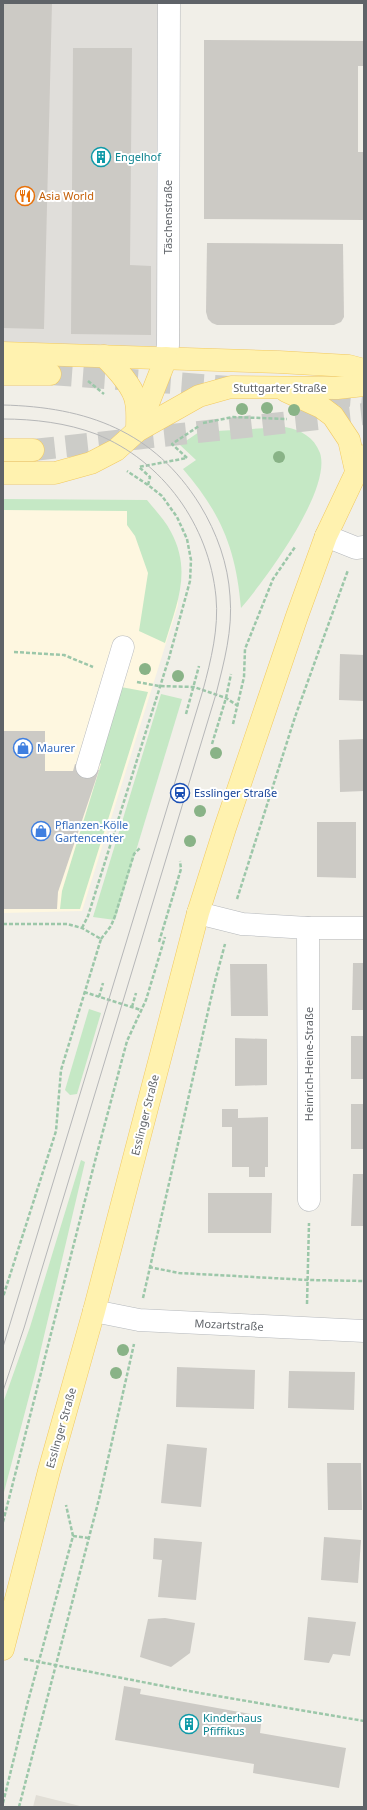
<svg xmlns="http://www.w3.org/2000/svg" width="367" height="1810" viewBox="0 0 367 1810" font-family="'Noto Sans',sans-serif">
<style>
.commercial{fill:#fef7e0}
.industrial{fill:#e0deda}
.education{fill:#e1ded6}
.green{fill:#c5e8c5}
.building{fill:#cccac5}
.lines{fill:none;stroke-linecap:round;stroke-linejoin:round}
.major-tunnel{stroke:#ccccc8;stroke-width:22;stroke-dasharray:22 11;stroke-linecap:butt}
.minor-casing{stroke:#b5b8bc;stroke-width:23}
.major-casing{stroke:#f2c960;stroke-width:23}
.path{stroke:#9cc7a9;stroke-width:2.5;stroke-dasharray:4 2;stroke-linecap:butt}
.minor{stroke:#fff;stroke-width:22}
.major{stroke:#fff2af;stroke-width:22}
.tram{stroke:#b6b7b8;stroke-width:1}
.tree{fill:#89b387}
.labels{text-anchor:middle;stroke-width:4;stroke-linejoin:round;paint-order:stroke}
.culture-label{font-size:11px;fill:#0d838f;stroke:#fff;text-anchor:start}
.food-label{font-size:11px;fill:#c56008;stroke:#fff;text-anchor:start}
.street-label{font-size:11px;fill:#5f6368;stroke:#fff}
.shop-label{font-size:11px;fill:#366cbe;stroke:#fff;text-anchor:start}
.transit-label{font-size:11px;fill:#164399;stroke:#fff;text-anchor:start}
</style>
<rect width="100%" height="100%" fill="#f1efe8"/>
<polygon class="commercial" points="3,506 143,508 179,570 178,605 82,911 3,913"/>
<polygon class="industrial" points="3,3 177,3 180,353 3,348"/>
<polygon class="education" points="36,1795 84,1807 33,1807"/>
<g class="green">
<path d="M285,427C301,430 314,437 320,453C332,490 265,580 241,608C236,549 221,513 183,469L196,460L180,445L199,432Z"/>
<path d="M3,499L147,500C155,510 165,520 171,532C192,571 177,603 165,643L139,631L148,573L135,536L127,525V511L3,510Z"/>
<polygon points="121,687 148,692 80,909 60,909 62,891 101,764 96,760"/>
<polygon points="161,694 182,699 115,920 93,917"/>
<polygon points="89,1009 101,1013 77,1094 70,1095 65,1090"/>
<polygon points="81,1160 85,1162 36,1370 3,1496 3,1403 30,1327"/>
</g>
<g class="building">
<polygon points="3,3 52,3 44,329 3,328"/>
<polygon points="204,40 364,41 364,66 358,66 358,152 364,152 364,220 204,219"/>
<polygon points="73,48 132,48 130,265 151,266 151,335 71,334"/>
<polygon points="207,243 343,244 344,317 341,322 334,325 217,325 212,323 208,319 206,312"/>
<polygon points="340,654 364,655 364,701 339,700"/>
<polygon points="3,731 45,731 45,771 73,771 75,764 99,770 58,892 57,909 3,909"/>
<polygon points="364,739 364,791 340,792 339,740"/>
<polygon points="317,822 356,822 356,878 317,877"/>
<polygon points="353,963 364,963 364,1010 352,1010"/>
<polygon points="230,964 267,964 268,1016 231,1016"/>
<rect x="351" y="1036" width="13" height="43"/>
<polygon points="235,1038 267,1039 267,1085 235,1086"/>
<rect x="351" y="1104" width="13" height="45"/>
<polygon points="222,1109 238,1109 238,1118 268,1117 268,1167 265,1167 265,1177 249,1177 249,1167 232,1167 232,1127 222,1127"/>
<polygon points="353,1174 364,1174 364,1226 351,1226"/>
<polygon points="208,1193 272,1193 271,1233 208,1233"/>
<polygon points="177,1367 255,1370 254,1409 176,1407"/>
<polygon points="289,1371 355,1372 354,1410 288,1408"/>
<polygon points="167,1444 207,1448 201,1507 161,1503"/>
<polygon points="327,1463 361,1463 362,1510 328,1510"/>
<polygon points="324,1537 361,1540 358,1583 321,1580"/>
<polygon points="154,1538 202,1542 196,1600 158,1597 162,1560 153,1559"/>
<polygon points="308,1617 356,1622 350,1656 333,1654 329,1663 304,1660"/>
<polygon points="165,1618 195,1623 190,1653 171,1667 140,1657 148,1619"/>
<polygon points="124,1686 141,1689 140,1694 262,1716 260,1733 346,1748 339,1788 253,1773 254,1764 115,1740"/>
</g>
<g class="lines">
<g class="major-tunnel">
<polyline points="50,374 229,387"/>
<polyline points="329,394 364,397"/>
<polyline points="33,450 364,414"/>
</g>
<defs>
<g id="minor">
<polyline points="166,358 168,345 169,3"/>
<polyline points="326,536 356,548 364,547"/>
<polyline points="87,767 123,647"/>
<polyline points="198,913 242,924 308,928 364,928"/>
<polyline points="308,928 309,1200"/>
<polyline points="94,1311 139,1320 364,1331"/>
</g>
<g id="major">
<polyline points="3,353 279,362 349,366 364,370"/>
<path d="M104,356C115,367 134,387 136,402C138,411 137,421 137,431"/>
<polyline points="3,374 50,374"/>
<polyline points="286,391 321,407 333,416 349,440 356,471"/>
<polyline points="140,424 166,358"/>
<polyline points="3,450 33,450"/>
<polyline points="3,473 55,473 91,463 116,450 137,431 199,396 231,387 337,388 364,385"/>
<polyline points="3,1649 49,1471 94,1311 198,913 225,828 297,616 326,536 364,456"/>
</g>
</defs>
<use href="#minor" class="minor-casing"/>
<use href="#major" class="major-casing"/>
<g class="path">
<polyline points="88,381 104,394"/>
<polyline points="203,423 233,417 287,419"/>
<polyline points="187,458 172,444 199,426"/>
<polyline points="148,485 150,477 139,467 187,458"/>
<polyline points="14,652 64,655 93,667"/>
<polyline points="137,682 159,686 194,687 226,698 238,706"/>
<polyline points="186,714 199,666"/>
<polyline points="233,724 244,677 245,649 273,579 295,547"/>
<polyline points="212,744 226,698 231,674"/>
<polyline points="237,899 295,717 348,570"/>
<polyline points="3,924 67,924 82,928 101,939 61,1070 56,1131 3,1297"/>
<polyline points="82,928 88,916 169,658 190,581 191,560 187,539 177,517 162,496 148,485 127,471"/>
<polyline points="101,939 111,926 115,916 134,854 140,848"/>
<polyline points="159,942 181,869 180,861"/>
<polyline points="84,992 141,1010"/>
<polyline points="99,997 103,983"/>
<polyline points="132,1007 136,993"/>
<polyline points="149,1267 179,1273 309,1280 364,1281"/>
<polyline points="143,1298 214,985 225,944"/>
<polyline points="307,1304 309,1223"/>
<polyline points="3,1522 95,1161 127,1041 146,1000 165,937"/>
<polyline points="73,1536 89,1538"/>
<polyline points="24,1659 194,1692 364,1721"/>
<polyline points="3,1803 27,1705 73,1536 66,1505"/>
<polyline points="19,1807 99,1499 134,1344"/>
</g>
<use href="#minor" class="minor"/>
<use href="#major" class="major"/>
<g class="tram">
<path d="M3,405C87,407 154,431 200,505C217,533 228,564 230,596C233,630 224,662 216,694L24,1328L3,1391"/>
<path d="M3,419C34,419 67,423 96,434C163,461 209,525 216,597C219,628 211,660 203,690L3,1347"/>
</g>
</g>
<g class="tree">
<circle cx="267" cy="408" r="6"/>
<circle cx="242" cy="409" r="6"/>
<circle cx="294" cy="410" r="6"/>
<circle cx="279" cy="457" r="6"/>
<circle cx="145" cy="669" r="6"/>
<circle cx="178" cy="676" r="6"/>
<circle cx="216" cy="753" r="6"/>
<circle cx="200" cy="811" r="6"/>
<circle cx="190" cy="841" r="6"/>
<circle cx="123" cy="1350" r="6"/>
<circle cx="116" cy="1373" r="6"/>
</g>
<defs>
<symbol id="building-ring" viewBox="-11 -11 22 22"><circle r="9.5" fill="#fff" stroke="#0f9aa8" stroke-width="1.5"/><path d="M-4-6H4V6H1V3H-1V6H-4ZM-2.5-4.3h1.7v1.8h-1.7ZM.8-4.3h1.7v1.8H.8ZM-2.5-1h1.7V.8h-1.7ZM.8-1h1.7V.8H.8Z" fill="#0f9aa8"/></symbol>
<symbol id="restaurant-ring" viewBox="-11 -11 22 22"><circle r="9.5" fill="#fff" stroke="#e8710a" stroke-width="1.5"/><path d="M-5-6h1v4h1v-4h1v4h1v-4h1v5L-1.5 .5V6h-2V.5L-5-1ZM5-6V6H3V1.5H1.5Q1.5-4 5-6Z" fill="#e8710a"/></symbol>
<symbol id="shop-ring" viewBox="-11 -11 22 22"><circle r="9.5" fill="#fff" stroke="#3f7fe0" stroke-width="1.5"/><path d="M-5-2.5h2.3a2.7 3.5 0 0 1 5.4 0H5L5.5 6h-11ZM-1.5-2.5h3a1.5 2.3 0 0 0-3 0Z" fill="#3f7fe0"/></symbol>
<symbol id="station-ring" viewBox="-11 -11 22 22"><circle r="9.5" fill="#fff" stroke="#1a4fb4" stroke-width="1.5"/><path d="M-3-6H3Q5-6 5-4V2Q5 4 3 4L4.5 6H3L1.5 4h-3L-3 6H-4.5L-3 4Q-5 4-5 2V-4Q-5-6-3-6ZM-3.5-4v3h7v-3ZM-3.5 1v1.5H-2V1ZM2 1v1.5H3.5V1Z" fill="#1a4fb4"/></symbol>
</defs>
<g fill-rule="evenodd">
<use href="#building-ring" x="90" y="146" width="22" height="22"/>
<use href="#restaurant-ring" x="14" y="185" width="22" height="22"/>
<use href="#shop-ring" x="12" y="737" width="22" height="22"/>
<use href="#station-ring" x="169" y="782" width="22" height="22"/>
<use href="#shop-ring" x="30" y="820" width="22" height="22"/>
<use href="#building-ring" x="178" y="1713" width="22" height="22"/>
</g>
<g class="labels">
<g class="culture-label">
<text x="115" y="161">Engelhof</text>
<text x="203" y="1722">Kinderhaus<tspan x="203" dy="13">Pfiffikus</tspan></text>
</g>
<g class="food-label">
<text x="39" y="200">Asia World</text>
</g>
<g class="street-label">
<text transform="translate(168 217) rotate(-90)" y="4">Täschenstraße</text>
<text x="280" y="392">Stuttgarter Straße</text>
<text transform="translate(309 1064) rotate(-90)" y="4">Heinrich-Heine-Straße</text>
<text transform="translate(145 1115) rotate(-76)" y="4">Esslinger Straße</text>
<text transform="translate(229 1325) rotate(3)" y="4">Mozartstraße</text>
<text transform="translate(61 1428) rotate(-74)" y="4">Esslinger Straße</text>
</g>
<g class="shop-label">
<text x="37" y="752">Maurer</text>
<text x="55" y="829">Pflanzen-Kölle<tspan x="55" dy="13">Gartencenter</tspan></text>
</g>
<g class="transit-label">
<text x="194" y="797">Esslinger Straße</text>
</g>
</g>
<rect width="367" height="1810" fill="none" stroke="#5f6368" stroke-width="8"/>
</svg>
